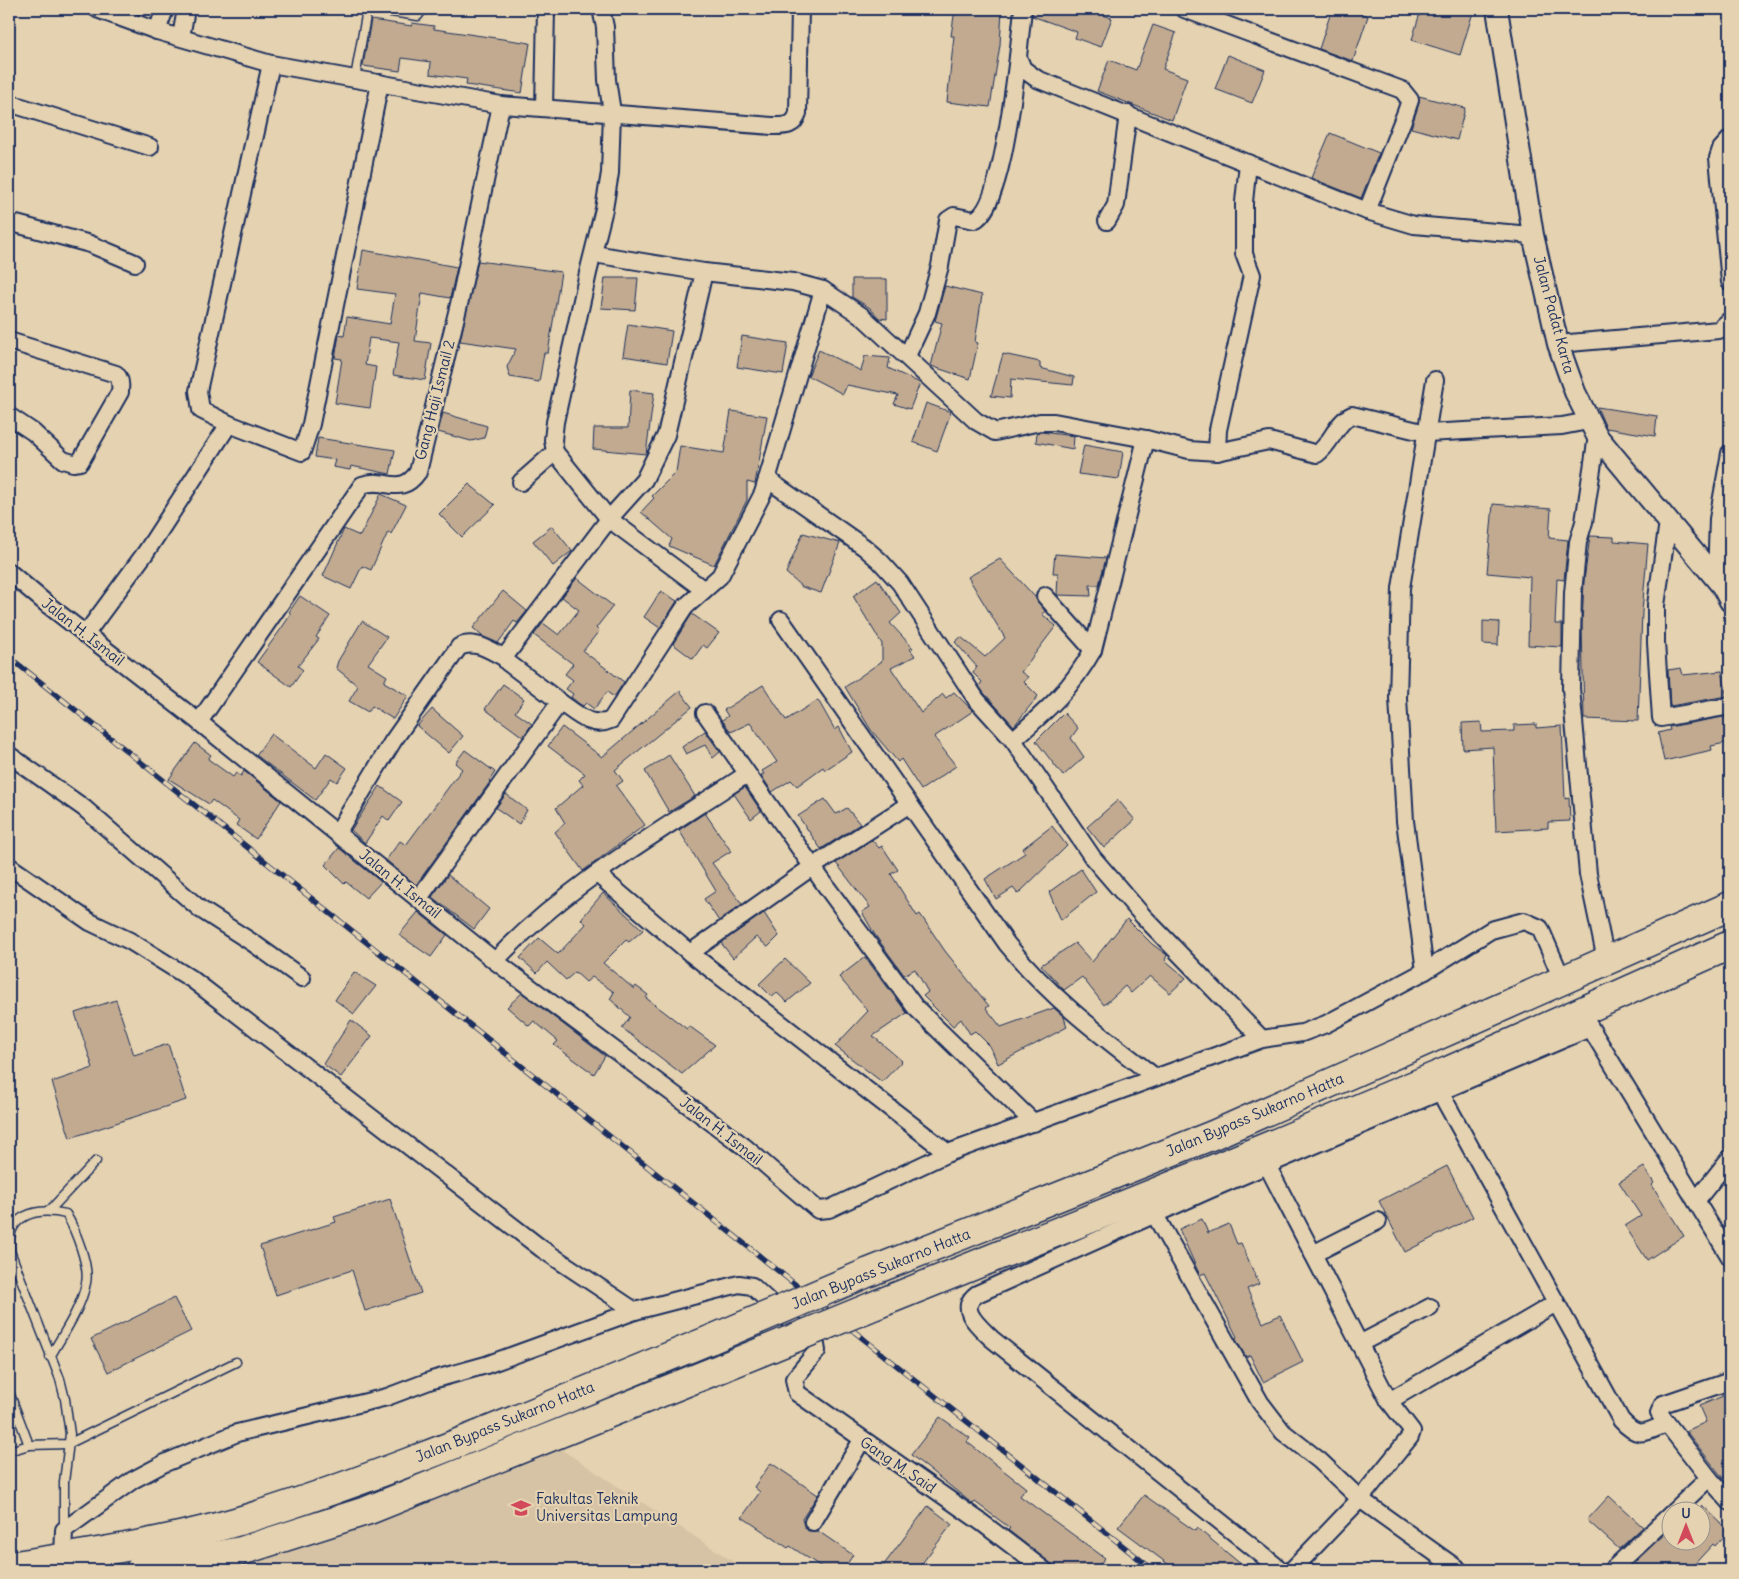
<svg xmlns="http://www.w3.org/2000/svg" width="1739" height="1579" viewBox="0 0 1739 1579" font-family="Delius,sans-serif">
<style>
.built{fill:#d6c3a5}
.building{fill:#c1aa90;stroke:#1b2f5e}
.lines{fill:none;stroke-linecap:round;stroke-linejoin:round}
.service-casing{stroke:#1b2f5e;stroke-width:11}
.minor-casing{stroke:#1b2f5e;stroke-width:20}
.tertiary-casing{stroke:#1b2f5e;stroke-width:24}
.trunk-casing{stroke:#1b2f5e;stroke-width:31}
.service{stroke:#e5d2b0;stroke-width:8}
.minor{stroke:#e5d2b0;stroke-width:16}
.tertiary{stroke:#e5d2b0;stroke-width:20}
.trunk{stroke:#e5d2b0;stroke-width:28}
.rail-casing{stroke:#1b2f5e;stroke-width:5.5}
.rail{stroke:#e5d2b0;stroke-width:4;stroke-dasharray:11;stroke-linecap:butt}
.trunk-bridge-casing{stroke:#1b2f5e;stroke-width:31;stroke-linecap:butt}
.trunk-bridge{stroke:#e5d2b0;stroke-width:28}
.labels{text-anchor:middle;stroke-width:4.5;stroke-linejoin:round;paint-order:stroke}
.street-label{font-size:15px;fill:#1b2f5e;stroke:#e5d2b0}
.poi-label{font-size:15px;fill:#1b2f5e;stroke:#e5d2b0;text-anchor:start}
</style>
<rect width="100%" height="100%" fill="#e5d2b0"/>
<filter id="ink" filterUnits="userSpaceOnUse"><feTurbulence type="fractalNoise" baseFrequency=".02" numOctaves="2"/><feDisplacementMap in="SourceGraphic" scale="10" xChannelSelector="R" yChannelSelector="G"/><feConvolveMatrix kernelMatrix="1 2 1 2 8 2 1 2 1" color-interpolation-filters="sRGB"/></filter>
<g filter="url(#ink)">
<polygon class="built" points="559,1448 746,1570 217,1570 224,1569"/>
<g class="building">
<polygon points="955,9 1002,9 1000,45 990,107 947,102 954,36 951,36"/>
<polygon points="1033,9 1086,9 1112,18 1101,47 1075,38 1077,32 1032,16"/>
<polygon points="1332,9 1347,9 1368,16 1353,61 1319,49"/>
<polygon points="1421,9 1474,9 1460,55 1412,40"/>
<polygon points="371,20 412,26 412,23 434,26 434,29 530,43 522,93 466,85 467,79 430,74 431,62 402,58 400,71 363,66"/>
<polygon points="1153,25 1176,33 1163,69 1187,78 1172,120 1097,91 1109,60 1136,70"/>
<polygon points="1228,55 1265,70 1252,103 1215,89"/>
<polygon points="1419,96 1465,108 1457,140 1411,128 1419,103"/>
<polygon points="1330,133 1379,153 1361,198 1311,178"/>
<polygon points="363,250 457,267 450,298 422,293 415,341 431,343 425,380 393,375 399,342 369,338 365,365 376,367 370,408 335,403 342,359 335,358 339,335 344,336 347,317 390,324 395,294 357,289"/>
<polygon points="478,261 561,272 548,353 544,353 539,382 510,377 507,367 516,349 460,341"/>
<polygon points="605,278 638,278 635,310 601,308"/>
<polygon points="852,279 887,279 887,319 879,318 870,308 852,297"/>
<polygon points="945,286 982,295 975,342 978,343 970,379 931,366 942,323 935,321"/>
<polygon points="628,324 672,331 667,363 623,356"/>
<polygon points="742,336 788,343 783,374 737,367"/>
<polygon points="819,350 861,371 865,356 890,358 888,368 920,383 910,409 894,404 898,395 847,385 843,394 808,376"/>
<polygon points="1003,354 1040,362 1040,368 1074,377 1073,385 1011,379 1010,398 991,396"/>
<polygon points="630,390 654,393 646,454 593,449 594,428 628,428"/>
<polygon points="926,403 951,412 937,451 913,442"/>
<polygon points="1597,407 1657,416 1655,436 1606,428"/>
<polygon points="731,411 767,416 755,484 747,482 747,500 714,565 669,546 672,539 641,512 654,498 652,496 676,472 680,446 724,453"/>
<polygon points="443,413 487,426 484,438 471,441 438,432"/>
<polygon points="1041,432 1074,436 1073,449 1036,442 1037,433"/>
<polygon points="318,438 395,450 390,474 351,466 350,470 333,467 335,460 315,457"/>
<polygon points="1084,445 1123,452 1119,479 1078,474"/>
<polygon points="469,484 495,505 462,537 439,514"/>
<polygon points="381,494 406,505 391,534 388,532 371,570 362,566 351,589 323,576 344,529 360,536"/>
<polygon points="1493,504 1551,509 1549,538 1568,540 1564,580 1557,579 1555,624 1562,624 1562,647 1528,645 1530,577 1487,573"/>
<polygon points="552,526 572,551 553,566 533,541"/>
<polygon points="803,533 840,543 821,593 802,587 786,573"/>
<polygon points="1590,536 1614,537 1614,541 1648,544 1642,612 1638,721 1584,719 1582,625 1584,581"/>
<polygon points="1055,554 1106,558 1099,585 1090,585 1091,596 1057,595 1058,573 1053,573"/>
<polygon points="1000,559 1035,597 1045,611 1042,614 1056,626 1021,672 1028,677 1024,682 1038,696 1014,726 984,693 979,686 982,682 973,673 977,667 955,642 961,637 985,657 1005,638 968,577"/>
<polygon points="577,578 613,606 596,628 599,631 583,651 624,682 614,697 607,692 594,709 586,703 583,706 578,703 571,697 573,694 566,689 573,680 565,674 573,664 534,635 543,623 559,635 579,610 562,597"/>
<polygon points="877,579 901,613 890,623 913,648 910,649 915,656 891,668 921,713 943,694 946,698 954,692 973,711 934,737 956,766 921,790 901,759 898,762 871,730 845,687 882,661 882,644 853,596"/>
<polygon points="503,591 527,611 517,623 514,621 498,643 482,636 473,628"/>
<polygon points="661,591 677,601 660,628 644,617"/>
<polygon points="300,596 330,616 316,637 319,639 298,666 303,670 291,687 257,662 281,629 291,614 289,612"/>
<polygon points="692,614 719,633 707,648 703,645 693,659 673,644"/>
<polygon points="362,621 387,637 368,664 387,676 384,682 408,696 393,719 372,706 368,712 349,701 358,686 336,668 338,661"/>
<polygon points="1483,621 1499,622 1498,645 1483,644"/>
<polygon points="1681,668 1683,675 1722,671 1727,696 1670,706 1668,670"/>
<polygon points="503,684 524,699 515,712 532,724 523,737 485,709"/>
<polygon points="763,685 786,720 818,700 835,730 839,727 852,752 825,770 823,767 797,786 791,780 772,792 761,775 764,774 762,771 777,762 750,723 731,732 722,720 728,716 724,710"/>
<polygon points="680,691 692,707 615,770 623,781 616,786 645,825 583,871 555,832 565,823 556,808 583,785 579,780 585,774 548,746 562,727 602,757"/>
<polygon points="432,709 463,736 449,753 417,726"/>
<polygon points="1064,713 1078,728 1071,738 1084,757 1063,776 1036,741"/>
<polygon points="1729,716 1730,742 1711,746 1712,750 1664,761 1658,733 1670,730 1669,727"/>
<polygon points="1481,722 1482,732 1514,731 1514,725 1536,724 1536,728 1562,726 1565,799 1569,798 1570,821 1548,822 1548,828 1496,831 1493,747 1463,749 1462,723"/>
<polygon points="705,731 720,752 713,758 705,745 686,754 682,747"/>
<polygon points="271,734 316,768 326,753 347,768 337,782 331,778 315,800 256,755"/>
<polygon points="195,743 211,755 208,759 233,777 236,773 241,776 244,771 281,801 256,839 236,825 239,820 212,800 209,804 169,779"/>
<polygon points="465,750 495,772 489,781 490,782 416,885 386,860 400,841 406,845 462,769 455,763"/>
<polygon points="669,755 695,796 669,812 645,771"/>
<polygon points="380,786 402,802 389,821 383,816 365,843 351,830"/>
<polygon points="745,787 761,811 751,819 734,794"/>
<polygon points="506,794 527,810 519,824 496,808"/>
<polygon points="825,799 836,814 847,808 860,824 821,849 798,816"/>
<polygon points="1118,800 1135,820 1104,848 1087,827"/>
<polygon points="705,813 731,851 712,863 742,904 719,921 704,899 716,891 679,830"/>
<polygon points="1052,826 1067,846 1018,894 1013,888 996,899 985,879 1025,853 1022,849"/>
<polygon points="872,840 879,848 882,846 898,870 891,874 917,916 920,914 945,951 989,1006 986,1008 1001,1027 1054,1008 1064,1017 1067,1027 998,1064 990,1046 975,1031 970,1034 961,1019 953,1026 923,996 928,992 915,969 904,975 875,935 862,912 870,907 836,863"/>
<polygon points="339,848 381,882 366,898 346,882 344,884 325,865"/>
<polygon points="1081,869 1096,892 1061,920 1049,892"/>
<polygon points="448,875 489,909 474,929 432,897"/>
<polygon points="603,893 643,930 629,942 626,940 603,963 634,989 636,986 648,995 646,998 687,1029 689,1026 715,1045 682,1074 622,1028 630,1017 610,999 614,992 592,977 586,982 575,972 566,980 547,962 537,973 520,958 539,938 558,954 586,924 581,919"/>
<polygon points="418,912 447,935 431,957 399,935"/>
<polygon points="764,913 779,936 768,947 756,937 733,958 721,943"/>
<polygon points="1127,919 1152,944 1167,955 1165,960 1186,978 1170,993 1150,976 1131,993 1125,986 1104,1005 1082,977 1064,990 1041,965 1075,943 1092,962"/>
<polygon points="865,957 907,1013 873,1036 902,1061 882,1082 835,1046 868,1011 839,977"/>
<polygon points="785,959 810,983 787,1002 777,993 772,997 759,984"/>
<polygon points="354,972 376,986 354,1014 335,1000"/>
<polygon points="522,993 605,1056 594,1074 554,1045 558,1041 534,1021 529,1026 507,1007"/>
<polygon points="116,1000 134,1055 168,1044 186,1100 70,1138 52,1082 93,1068 75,1013"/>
<polygon points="351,1020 372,1036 341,1077 323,1064"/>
<polygon points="1447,1166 1473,1217 1405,1252 1379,1201"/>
<polygon points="1644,1167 1654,1183 1652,1185 1684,1236 1647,1260 1625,1226 1641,1216 1619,1182"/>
<polygon points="390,1199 421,1293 365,1311 352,1270 276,1295 260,1246 336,1222 334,1217"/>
<polygon points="1202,1219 1208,1233 1229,1224 1237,1244 1241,1243 1259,1284 1247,1289 1263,1323 1280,1315 1303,1362 1263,1382 1250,1355 1246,1357 1235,1338 1237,1337 1205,1273 1200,1275 1197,1269 1179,1229"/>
<polygon points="174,1298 191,1331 108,1372 91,1339"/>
<polygon points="1730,1393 1730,1475 1723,1478 1686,1431 1706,1422 1699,1406"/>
<polygon points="940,1417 970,1438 967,1442 1026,1488 1020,1496 1105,1558 1095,1570 1059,1570 1008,1530 1010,1528 975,1502 973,1504 969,1501 911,1455"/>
<polygon points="771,1463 818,1495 802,1519 804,1526 808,1531 818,1531 853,1555 843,1570 826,1570 790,1546 788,1548 742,1517 760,1492 754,1487"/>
<polygon points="1144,1495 1195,1531 1197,1528 1248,1570 1176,1570 1118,1527"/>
<polygon points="1609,1496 1643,1527 1619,1549 1587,1520"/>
<polygon points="1702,1505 1729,1531 1715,1546 1713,1544 1689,1570 1642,1570 1634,1563 1672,1527 1672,1542 1702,1542"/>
<polygon points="928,1506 952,1524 917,1570 880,1570"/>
</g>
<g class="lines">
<defs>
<g id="service">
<polyline points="355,78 367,10 371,9 418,16 423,9"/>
<polyline points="50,1210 96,1161"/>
<path d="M50,1357C63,1334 81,1309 86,1283C90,1266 75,1229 66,1214C36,1207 5,1215 10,1251L60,1379L65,1399L70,1434L64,1482V1530"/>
<polyline points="9,1392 29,1445"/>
<polyline points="9,1451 29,1445 68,1444 236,1362"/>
</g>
<g id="minor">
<path d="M97,9L157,31L271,64L501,105L772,126C785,126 794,127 798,113L800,9"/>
<polyline points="601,9 605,27 607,80 612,112 610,173 604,209 588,273 555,422 553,440 555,452 609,519 704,590"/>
<polyline points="1023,9 1018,57 1023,69 1037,79 1367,211 1414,225 1533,235"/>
<polyline points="1184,9 1402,90 1410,100 1406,112 1367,211"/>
<polyline points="157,31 165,9"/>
<polyline points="181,37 186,9"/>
<polyline points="271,64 198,391 201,410 229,424 302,452 311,424 380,83"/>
<polyline points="9,103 150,147"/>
<polyline points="544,108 546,9"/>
<polyline points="1730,139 1721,149 1718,158 1730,282"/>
<polyline points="1107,221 1116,205 1128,114"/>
<polyline points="9,222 90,244 135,263"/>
<path d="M594,254L704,272L793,282L823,290L862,316L976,421L995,432L1040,422H1054L1146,439L1189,450L1217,452L1269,441L1317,454C1332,443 1336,422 1352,415L1426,433L1562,426L1588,421"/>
<path d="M9,341L116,374C121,379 121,385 120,392L80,462L73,463L63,460L33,432L9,416"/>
<polyline points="1558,344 1719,330 1730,320"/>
<path d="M907,356L927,313L940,266L948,220L954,216L974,220C1001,210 1014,87 1018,57"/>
<polyline points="1597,436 1584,522 1578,542 1573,593 1571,688 1588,874 1606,960"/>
<polyline points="1217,452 1218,430 1252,275 1244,254 1244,202 1248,163"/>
<polyline points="767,479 864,547 880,561 900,583 976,699 1013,740 1093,858 1143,916 1262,1039"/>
<polyline points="521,482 555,452"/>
<polyline points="1668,522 1656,605 1656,643 1661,718 1730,706"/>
<polyline points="9,572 48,605 199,722 495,961 746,1148 818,1210 829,1209 948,1153 1262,1039 1302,1033 1326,1024 1425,971 1491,930 1524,921 1540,928 1562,979"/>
<polyline points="1716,579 1718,519 1730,453"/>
<polyline points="1045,596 1093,650"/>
<path d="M781,620L1007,944C1052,999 1099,1034 1155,1077"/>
<polyline points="85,635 146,552 229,424"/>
<path d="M560,702C576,713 591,729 611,720L685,607L720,576L763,493L823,290"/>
<polyline points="705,713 828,889 915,1007 1034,1123"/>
<path d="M199,722L362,485C385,476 400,498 418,472L460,300L501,105"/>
<path d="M1013,740C1048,709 1069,692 1093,650L1146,439"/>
<polyline points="9,755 84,808 200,909 253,943 302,978"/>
<path d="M337,833L393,741L459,647C475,639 491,651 505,658"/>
<polyline points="9,866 90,922 130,941 193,980 542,1249 635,1311 739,1284 752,1286 816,1345 817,1351 794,1379 797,1393 981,1522 1044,1570"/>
<polyline points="597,874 690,953 948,1153"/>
<polyline points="419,898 560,702 507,662 506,655 609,519 644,480 666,435 704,272"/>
<polyline points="690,953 812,867 908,805"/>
<path d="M495,961C567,884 661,831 747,774"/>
<polyline points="1425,971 1405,821 1398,698 1401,588 1435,380"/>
<polyline points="1585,1019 1730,1257"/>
<path d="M1440,1092L1621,1420C1638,1439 1644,1433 1666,1424"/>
<polyline points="1267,1165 1389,1401 1412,1431 1410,1437 1360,1499 1292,1570"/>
<polyline points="1696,1201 1730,1158"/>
<polyline points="1155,1215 1260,1402 1283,1432 1320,1461 1360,1499 1459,1570"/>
<polyline points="1313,1254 1378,1221"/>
<polyline points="1359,1344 1430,1307"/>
<polyline points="1389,1401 1556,1303"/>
<polyline points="1709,1478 1730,1502"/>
<polyline points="1673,1512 1709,1478 1659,1413 1663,1404 1730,1381"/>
<polyline points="813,1522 862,1440"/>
<polyline points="63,1558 64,1530 133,1480 165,1463 237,1433 387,1397 432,1380 486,1365 635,1311"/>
<path d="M1281,1570L992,1339C980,1327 956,1309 977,1294L1209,1190L1590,1028"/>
<polyline points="1612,1570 1672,1513"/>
</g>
<polyline id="tertiary" points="1497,9 1533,235 1558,344 1575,392 1597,436 1722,586 1730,601"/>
<g id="trunk">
<polyline points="867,1273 1213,1135 1730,906"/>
<polyline points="878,1304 1216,1168 1448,1071 1730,945"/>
<path d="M9,1566C83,1555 167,1542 239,1521C400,1472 556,1402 712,1339"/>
<polyline points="140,1570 241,1551 369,1510 724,1367"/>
</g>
</defs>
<use href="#service" class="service-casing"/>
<use href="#minor" class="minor-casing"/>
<use href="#tertiary" class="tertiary-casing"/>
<use href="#trunk" class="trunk-casing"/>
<use href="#service" class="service"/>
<use href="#minor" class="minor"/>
<use href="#tertiary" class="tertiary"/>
<use href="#trunk" class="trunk"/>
<defs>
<polyline id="rail" points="9,657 1153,1570"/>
</defs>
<use href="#rail" class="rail-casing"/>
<use href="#rail" class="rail"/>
<defs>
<g id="trunk-bridge">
<polyline points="712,1339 867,1273"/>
<polyline points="724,1367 878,1304"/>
</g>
</defs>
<use href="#trunk-bridge" class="trunk-bridge-casing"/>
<use href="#trunk-bridge" class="trunk-bridge"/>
</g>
</g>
<defs>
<symbol id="university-bare" viewBox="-9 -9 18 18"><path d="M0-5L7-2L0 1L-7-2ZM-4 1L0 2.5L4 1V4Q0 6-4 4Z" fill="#d1495b" stroke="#e5d2b0" stroke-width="2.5" paint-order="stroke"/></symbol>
</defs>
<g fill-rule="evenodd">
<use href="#university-bare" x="507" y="1494" width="28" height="28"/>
</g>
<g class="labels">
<g class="street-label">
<text transform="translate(1554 315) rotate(75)" y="5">Jalan Padat Karta</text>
<text transform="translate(435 400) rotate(-76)" y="5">Gang Haji Ismail 2</text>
<text transform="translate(83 632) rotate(38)" y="5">Jalan H. Ismail</text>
<text transform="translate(400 884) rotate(39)" y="5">Jalan H. Ismail</text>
<text transform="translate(1255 1115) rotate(-23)" y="5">Jalan Bypass Sukarno Hatta</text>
<text transform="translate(721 1131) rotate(38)" y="5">Jalan H. Ismail</text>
<text transform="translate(881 1269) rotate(-22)" y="5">Jalan Bypass Sukarno Hatta</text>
<text transform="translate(505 1422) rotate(-22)" y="5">Jalan Bypass Sukarno Hatta</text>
<text transform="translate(898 1465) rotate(34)" y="5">Gang M. Said</text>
</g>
<g class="poi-label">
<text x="536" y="1504">Fakultas Teknik<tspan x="536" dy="17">Universitas Lampung</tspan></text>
</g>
</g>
<rect width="1739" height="1579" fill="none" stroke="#e5d2b0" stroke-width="30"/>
<rect x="15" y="15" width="1709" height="1549" fill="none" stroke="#1b2f5e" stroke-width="2" filter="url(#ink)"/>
<g transform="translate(1686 1526)"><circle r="24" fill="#e5d2b0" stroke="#94918f"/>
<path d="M0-4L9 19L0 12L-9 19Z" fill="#d1495b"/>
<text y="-8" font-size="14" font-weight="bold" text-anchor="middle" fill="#1b2f5e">U</text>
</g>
</svg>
